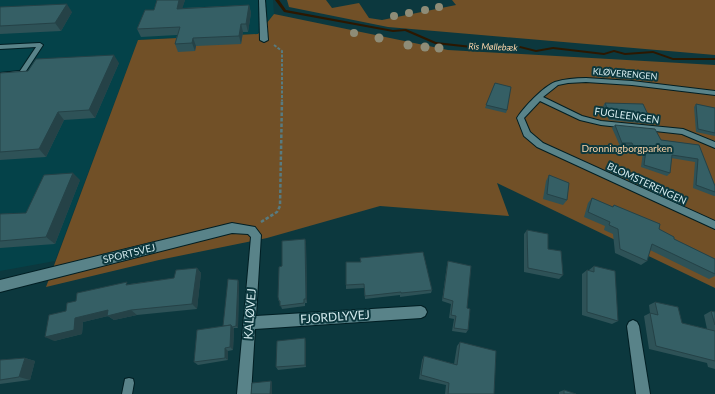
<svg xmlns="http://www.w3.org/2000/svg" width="715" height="394" viewBox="0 0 715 394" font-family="Lato,sans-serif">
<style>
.built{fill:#044249}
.green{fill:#715027}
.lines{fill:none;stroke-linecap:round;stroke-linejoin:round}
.stream{fill:#2c1700;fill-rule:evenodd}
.service-casing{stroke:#001e23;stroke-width:2}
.minor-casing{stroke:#001e23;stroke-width:2}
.path-far1{stroke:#587b80;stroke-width:2;stroke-dasharray:3 1.5;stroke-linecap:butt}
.path{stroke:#587b80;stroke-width:2.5;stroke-dasharray:3.5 2;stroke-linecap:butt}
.service{fill:#598389;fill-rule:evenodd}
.minor{fill:#598389;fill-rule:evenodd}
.tree{fill:#8e8c77}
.wall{fill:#2e5257}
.shaded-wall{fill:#254247}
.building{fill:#355f65;stroke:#254247}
.labels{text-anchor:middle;stroke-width:4;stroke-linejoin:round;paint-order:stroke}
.far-water-label{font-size:9px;font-style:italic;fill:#fed7ac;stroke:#0c383e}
.far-street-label{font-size:9px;fill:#d6ecef;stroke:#0c383e}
.street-label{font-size:10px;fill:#d6ecef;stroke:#0c383e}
.park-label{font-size:10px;fill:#f8d1a6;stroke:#0c383e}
.near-street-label{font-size:12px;fill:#d6ecef;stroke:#0c383e}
</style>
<rect width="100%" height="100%" fill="#0c383e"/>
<polygon class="built" points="0,0 273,0 274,14 258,34 138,40 55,261 0,271"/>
<g class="green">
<polygon points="287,0 326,0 332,8 359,3 369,18 382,20 456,5 452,0 715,0 715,55 388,27 289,7"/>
<polygon points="274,14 448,50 715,65 715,288 497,183 509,216 380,206 267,238 159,260 46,287 138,40 258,34"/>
</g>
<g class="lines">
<polygon class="stream" points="275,0 279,0 286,10 393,30 406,29 436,42 490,48 520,46 536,50 553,47 604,53 614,50 625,53 653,51 673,58 715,58 715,60 673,60 653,53 625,55 614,52 604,55 553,49 536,52 520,48 490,50 435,44 405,31 393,32 284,12"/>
<defs>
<g id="service">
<polygon points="40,43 43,45 24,74 0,77 0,73 20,71 36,47 0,49 0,45"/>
<path d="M586,78L632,81L715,91V95L632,85L586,82L568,83L558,85L543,97L582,116L601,121L683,129L715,142V148L682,134L601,125L580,120L540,101L524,118L530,132L543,143L715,221V229L537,147L524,136L517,118C524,107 543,87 555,82C565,79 575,78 586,78Z"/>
<polygon points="129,378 133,379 134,383 132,394 122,394 125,379"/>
</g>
<g id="minor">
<polygon points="259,0 265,0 268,40 264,42 260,40"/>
<polygon points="232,223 255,227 261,235 256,316 421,306 425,308 427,312 425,316 421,318 255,329 251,394 237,394 251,237 248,234 232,233 0,292 0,280"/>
<polygon points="633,320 637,322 639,326 650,394 636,394 627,326 629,322"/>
</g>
</defs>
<use href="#service" class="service-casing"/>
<use href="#minor" class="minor-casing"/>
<polyline class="path-far1" points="274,45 282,51 282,101"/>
<polyline class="path" points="261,222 277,212 280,206 282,100"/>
<use href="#service" class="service"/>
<use href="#minor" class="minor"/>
</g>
<g class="tree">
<circle cx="439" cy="7" r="4"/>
<circle cx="425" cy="10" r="4"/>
<circle cx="409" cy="13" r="4"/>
<circle cx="394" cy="16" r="4"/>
<circle cx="354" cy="33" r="4"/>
<circle cx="379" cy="38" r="4.5"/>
<circle cx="408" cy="45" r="4.5"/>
<circle cx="425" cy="47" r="4.5"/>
<circle cx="439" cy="48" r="4.5"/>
</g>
<g class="wall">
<polygon points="157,0 185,0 182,8 249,5 251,13 248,32 243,32 241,44 196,46 195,51 178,52 175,44 177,35 141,37 137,29 154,10"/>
<polygon points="0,7 72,12 61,31 0,34"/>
<polygon points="119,63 95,118 64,120 46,157 0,160 0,73 28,71"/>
<polygon points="495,83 507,110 506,113 485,108"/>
<polygon points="605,103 651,121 649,124 609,120 603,106"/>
<polygon points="696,104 715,108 715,136 696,132 694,107"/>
<polygon points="615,125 661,140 699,145 715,192 715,196 714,196 693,188 695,162 671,158 670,173 667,176 641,167 643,152 632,152 630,146 620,146 612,128"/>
<polygon points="549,175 567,200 563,205 543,199 546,181"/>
<polygon points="80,180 55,244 0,248 0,214 26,213"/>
<polygon points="592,198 612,207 614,205 659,229 674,239 715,259 715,276 709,279 650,250 647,261 641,265 615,253 613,234 604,230 605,226 584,217 588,203"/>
<polygon points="527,230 563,275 559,279 524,272 524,234"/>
<polygon points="305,239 306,243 307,303 305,303 305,306 282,309 279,301 282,266"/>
<polygon points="360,258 432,290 431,293 400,297 400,295 365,299 364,288 346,289 346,262 360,262"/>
<polygon points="448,261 467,308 468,330 466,333 452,331 454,319 449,318 451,304 442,301 447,265"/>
<polygon points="594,266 618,321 612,324 582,315 582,274 587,270 589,271 589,270"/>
<polygon points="197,268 201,273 197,309 137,315 114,320 108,316 83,322 82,334 54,341 66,311 76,301 130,284 174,278"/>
<polygon points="239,282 238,328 234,328 233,350 228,351 228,360 198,365 194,362 223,326"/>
<polygon points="655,302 682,323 707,329 704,315 711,311 715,312 715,369 708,367 707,363 649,349 644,316 650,313 649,305"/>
<polygon points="306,342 306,367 278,370 276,367"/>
<polygon points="460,342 494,394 445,394 446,385 419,379 422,360 424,356 454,364 457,346"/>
<polygon points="25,358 35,361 30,380 0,384 0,360"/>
<polygon points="564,390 564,394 559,394 559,392"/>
</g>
<g class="shaded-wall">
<polygon points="179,0 185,0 180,16 177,9"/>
<polygon points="67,4 72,12 61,31 55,23"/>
<polygon points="249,5 251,13 248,32 246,24"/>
<polygon points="241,24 243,32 241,44 239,36"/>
<polygon points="193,38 196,46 195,51 192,43"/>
<polygon points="114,55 119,63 95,118 89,110"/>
<polygon points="58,112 64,120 46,157 39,149"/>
<polygon points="73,173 80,180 55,244 46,237"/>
<polygon points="305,239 306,243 307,303 306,299"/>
<polygon points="197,268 201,273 197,309 192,304"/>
<polygon points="238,280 239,282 238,328 236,326"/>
<polygon points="108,310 131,310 137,315 114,320 108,316 83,322 82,334 54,341 45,337 75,318"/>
<polygon points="231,325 234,329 233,350 230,347"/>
<polygon points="305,338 306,342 306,367 305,365"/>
<polygon points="225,348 228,351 228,360 225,358"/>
<polygon points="25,358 35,361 30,380 19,377"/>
<polygon points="271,381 272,382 272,394 270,394"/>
</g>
<g class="building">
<polygon points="157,0 179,0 177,9 249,5 246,24 241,24 239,36 193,38 192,43 175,44 180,27 137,29 145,10 154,10"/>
<polygon points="67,4 55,23 0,26 0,7"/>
<polygon points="114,55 89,110 58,112 39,149 0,152 0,73 28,71 36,59"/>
<polygon points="495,83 511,87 507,110 486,105"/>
<polygon points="605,103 643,104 651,121 611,117"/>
<polygon points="696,104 715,108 715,133 698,129"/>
<polygon points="615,125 655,129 661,140 699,145 715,186 715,192 696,185 698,159 672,155 670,173 644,165 646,150 635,149 632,143 622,143"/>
<polygon points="73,173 46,237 0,241 0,214 26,213 44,175"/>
<polygon points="549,175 569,183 567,200 547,194"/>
<polygon points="592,198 613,207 614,205 660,224 659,229 674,237 674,239 715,259 715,274 652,244 647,261 620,249 618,229 609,225 610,222 588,212"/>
<polygon points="527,230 548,234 548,249 561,251 563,275 528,268"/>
<polygon points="305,239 306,299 304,299 304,303 280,306 280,301 279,301 278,297 279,267 282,266 282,241"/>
<polygon points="423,252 432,290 401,293 401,292 365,296 364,284 346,285 346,262 361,262 360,258"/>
<polygon points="448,261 471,266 467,308 470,309 468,330 454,328 456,316 451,315 453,301 443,298"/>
<polygon points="594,266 615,271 618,321 587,312 587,270 594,272"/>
<polygon points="197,268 192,304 131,310 107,316 108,310 75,318 74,330 45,337 49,315 66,311 67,303 76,301 77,293 127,282 126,285 174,278 176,270"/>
<polygon points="228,279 238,280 236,326 232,327 231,325 223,326"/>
<polygon points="655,302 678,307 682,323 715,331 715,361 656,346 650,313 658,315"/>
<polygon points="711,311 715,312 715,325"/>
<polygon points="231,325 230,347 225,348 225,358 194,362 197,330"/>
<polygon points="305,338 305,365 276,367 277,341"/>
<polygon points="460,342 496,351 494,394 448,394 449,383 421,375 424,356 457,365"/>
<polygon points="25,358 19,377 0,380 0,360"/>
<polygon points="271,381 270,394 251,394 252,383"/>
<polygon points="564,390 576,394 564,394"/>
</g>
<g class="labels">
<g class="far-water-label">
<text transform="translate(493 47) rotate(2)" y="3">Ris Møllebæk</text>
</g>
<g class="far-street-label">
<text transform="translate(625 74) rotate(5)" y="3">KLØVERENGEN</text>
</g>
<g class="street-label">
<text transform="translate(627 115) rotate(8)" y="4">FUGLEENGEN</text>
<text transform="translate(647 183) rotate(25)" y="4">BLOMSTERENGEN</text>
<text transform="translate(129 253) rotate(-14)" y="4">SPORTSVEJ</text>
</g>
<g class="park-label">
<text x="627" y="152">Dronningborgparken</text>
</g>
<g class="near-street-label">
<text transform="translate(250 314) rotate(-86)" y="4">KALØVEJ</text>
<text transform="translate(335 317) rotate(-4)" y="4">FJORDLYVEJ</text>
</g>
</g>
</svg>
